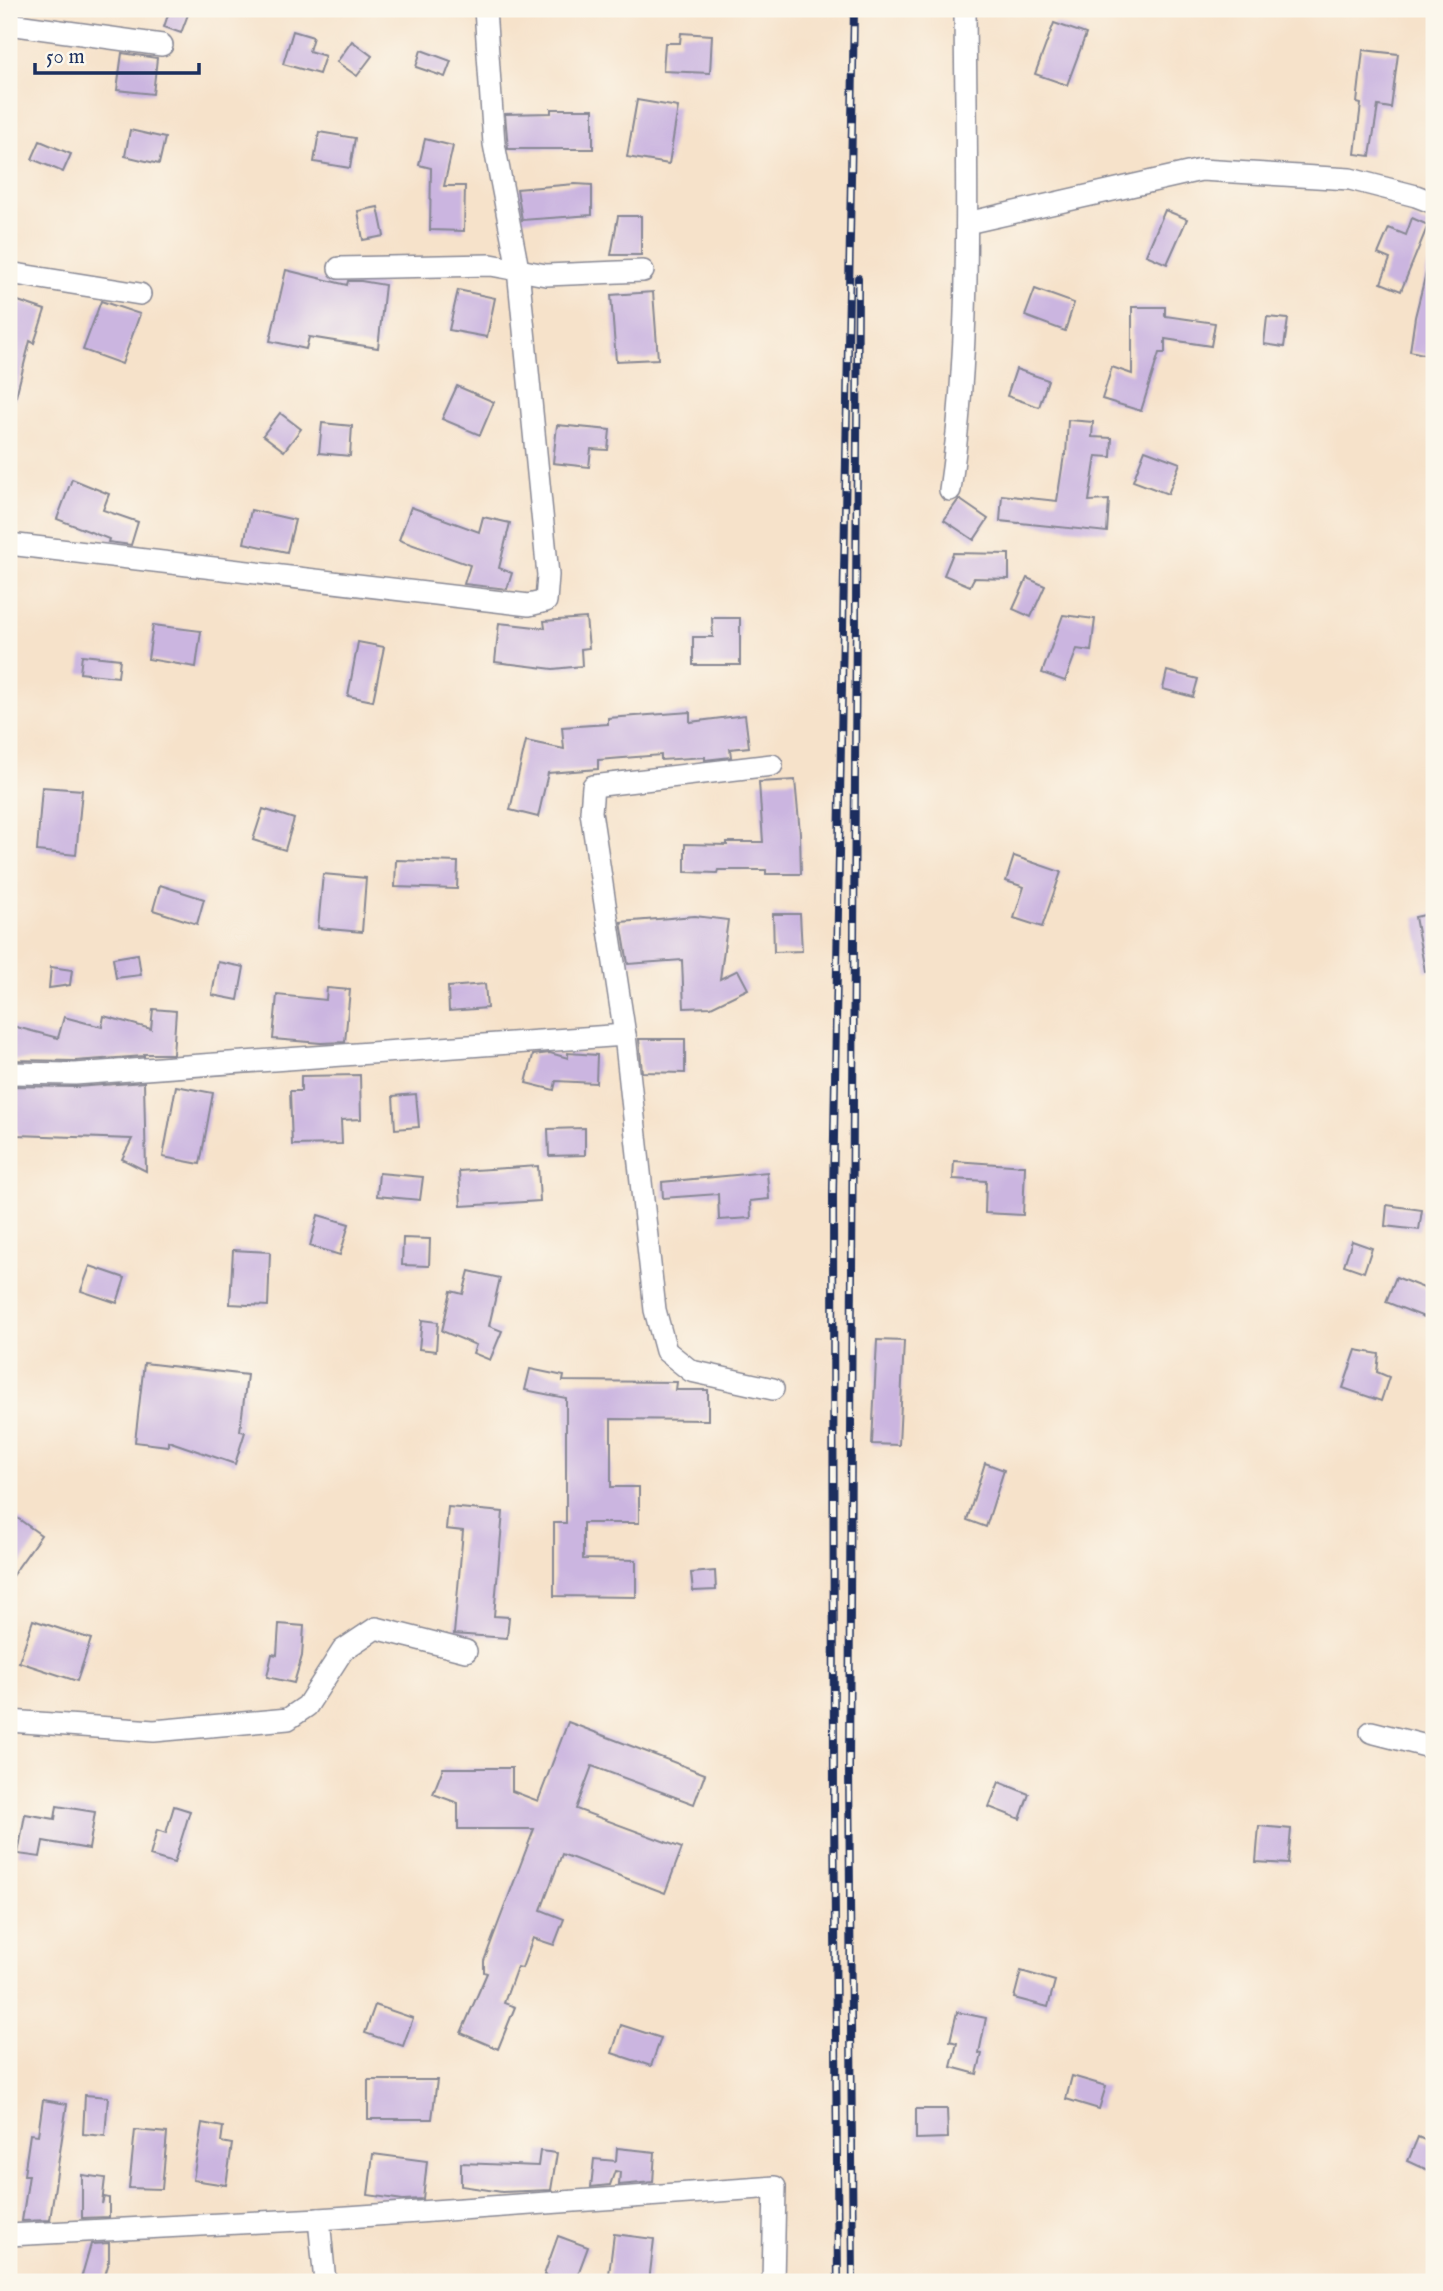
<svg xmlns="http://www.w3.org/2000/svg" width="1443" height="2291" viewBox="0 0 1443 2291" font-family="'IM FELL English',serif">
<style>
.building{fill:#cbb5e0}
.lines{fill:none;stroke-linecap:round;stroke-linejoin:round}
.minor-casing{stroke:#888894;stroke-width:24}
.minor{stroke:#fff;stroke-width:21}
.rail-casing{stroke:#1b2f5e;stroke-width:8}
.rail{stroke:#fbf7ec;stroke-width:5;stroke-dasharray:16;stroke-linecap:butt}
</style>
<rect width="100%" height="100%" fill="#fbf7ec"/>
<filter id="ink" filterUnits="userSpaceOnUse"><feTurbulence type="fractalNoise" baseFrequency=".0143" numOctaves="2"/><feDisplacementMap in="SourceGraphic" scale="14" xChannelSelector="R" yChannelSelector="G"/><feConvolveMatrix kernelMatrix="1 2 1 2 8 2 1 2 1" color-interpolation-filters="sRGB"/></filter>
<filter id="wash" filterUnits="userSpaceOnUse"><feTurbulence type="fractalNoise" baseFrequency=".00686" numOctaves="4" result="noise"/><feDisplacementMap in="SourceGraphic" scale="28" xChannelSelector="R" yChannelSelector="G"/><feGaussianBlur stdDeviation="1.57" result="paint"/><feColorMatrix in="noise" values="0 0 0 0 0 0 0 0 0 0 0 0 0 0 0 0 0 1.4 0 .05"/><feComposite in="paint" operator="in"/></filter>
<g filter="url(#wash)">
<rect width="100%" height="100%" fill="#f6e2ca"/>
<g id="blocks">
<g class="building">
<polygon points="170,9 190,9 181,33 164,27"/>
<polygon points="1054,23 1086,34 1067,85 1035,74"/>
<polygon points="293,31 313,37 309,51 325,56 319,74 283,64"/>
<polygon points="681,33 712,35 710,73 663,71 665,43 680,43"/>
<polygon points="352,41 372,56 357,76 337,62"/>
<polygon points="421,50 451,61 445,77 416,67"/>
<polygon points="1363,50 1398,54 1391,108 1378,106 1370,156 1355,154 1361,104 1357,103"/>
<polygon points="122,53 157,58 153,94 117,90"/>
<polygon points="637,100 678,107 669,164 627,157"/>
<polygon points="551,109 593,109 593,149 508,149 505,114 551,113"/>
<polygon points="130,130 165,138 159,164 125,156"/>
<polygon points="319,132 355,138 350,168 314,162"/>
<polygon points="425,139 453,146 444,186 465,186 464,231 430,230 431,168 419,165"/>
<polygon points="40,141 71,154 63,172 32,159"/>
<polygon points="575,184 592,185 592,215 522,220 517,189"/>
<polygon points="378,207 384,236 363,240 358,211"/>
<polygon points="1165,210 1187,219 1167,264 1146,255"/>
<polygon points="618,216 641,216 641,255 611,255"/>
<polygon points="1412,218 1428,225 1401,291 1381,283 1390,259 1378,254 1389,228 1406,235"/>
<polygon points="1428,265 1434,266 1434,345 1432,356 1410,351 1415,317"/>
<polygon points="286,270 347,285 348,281 361,281 385,285 378,348 309,337 306,349 270,341"/>
<polygon points="1035,289 1074,303 1065,331 1025,316"/>
<polygon points="458,290 495,298 487,337 449,330"/>
<polygon points="653,292 658,359 616,361 611,295"/>
<polygon points="9,298 45,310 34,343 30,341 15,400 9,399"/>
<polygon points="101,301 140,314 122,364 83,350"/>
<polygon points="1132,307 1165,307 1165,316 1215,323 1211,346 1165,339 1165,353 1159,353 1141,411 1102,399 1112,367 1132,374"/>
<polygon points="1267,317 1288,319 1284,347 1264,344"/>
<polygon points="1016,369 1048,380 1039,407 1007,396"/>
<polygon points="457,386 494,402 480,435 442,419"/>
<polygon points="280,413 301,429 284,451 263,435"/>
<polygon points="1068,420 1093,422 1092,437 1112,438 1111,457 1096,456 1089,501 1109,500 1107,532 1000,521 1002,495 1057,501 1064,455 1066,455"/>
<polygon points="322,423 352,426 350,456 319,453"/>
<polygon points="557,425 610,430 608,450 591,449 589,467 553,463"/>
<polygon points="1145,450 1180,463 1168,494 1133,481"/>
<polygon points="72,479 109,494 103,510 138,522 131,545 108,542 109,539 57,519"/>
<polygon points="959,499 988,519 974,540 944,520"/>
<polygon points="411,507 479,532 483,517 510,523 499,568 512,573 507,589 464,584 470,565 399,540"/>
<polygon points="251,510 295,520 287,552 244,543"/>
<polygon points="953,553 1009,554 1009,579 974,578 970,586 944,575"/>
<polygon points="1027,578 1045,586 1031,617 1013,609"/>
<polygon points="1063,615 1095,619 1091,651 1077,649 1065,681 1042,673"/>
<polygon points="586,618 589,648 581,649 582,666 553,669 495,662 499,623 545,628 544,621"/>
<polygon points="712,618 740,618 740,665 693,665 693,637 713,637"/>
<polygon points="153,625 201,631 196,667 148,659"/>
<polygon points="358,642 384,647 373,701 348,696"/>
<polygon points="82,655 120,659 118,677 80,673"/>
<polygon points="1167,671 1198,679 1193,697 1163,689"/>
<polygon points="690,712 690,722 745,715 749,747 730,749 731,757 705,760 705,757 661,760 661,755 598,760 598,769 548,773 538,817 510,810 526,741 564,749 562,727 608,724 608,718"/>
<polygon points="795,780 800,833 801,874 766,874 766,870 718,870 717,873 685,872 685,844 727,845 727,842 763,842 759,782"/>
<polygon points="42,787 82,790 76,855 37,851"/>
<polygon points="263,809 294,819 285,850 253,840"/>
<polygon points="1014,856 1061,872 1042,927 1014,918 1024,887 1006,881"/>
<polygon points="396,860 458,862 457,889 395,887"/>
<polygon points="323,874 366,878 362,932 318,928"/>
<polygon points="160,885 204,899 197,924 153,910"/>
<polygon points="1434,913 1434,970 1425,971 1415,917"/>
<polygon points="773,914 800,914 802,951 774,952"/>
<polygon points="695,916 728,920 720,979 738,970 748,989 711,1007 684,1008 682,960 628,964 621,922"/>
<polygon points="138,954 141,975 116,978 113,958"/>
<polygon points="218,962 244,967 238,1000 212,995"/>
<polygon points="51,967 72,970 70,985 49,988"/>
<polygon points="485,984 487,1008 449,1011 448,987"/>
<polygon points="327,988 350,990 345,1042 321,1043 273,1039 277,995 326,1000"/>
<polygon points="153,1009 176,1011 173,1054 144,1054 144,1056 75,1061 9,1060 9,1025 58,1038 64,1017 102,1027 104,1016 151,1029"/>
<polygon points="639,1039 685,1039 685,1073 642,1072"/>
<polygon points="550,1053 568,1058 568,1053 597,1055 596,1083 556,1081 554,1090 526,1083 533,1055"/>
<polygon points="360,1075 361,1119 341,1120 342,1144 292,1145 290,1091 301,1091 301,1076"/>
<polygon points="144,1082 146,1171 122,1159 132,1139 17,1135 17,1130 9,1130 9,1086 76,1087"/>
<polygon points="176,1086 213,1093 200,1164 163,1157"/>
<polygon points="416,1094 419,1127 395,1129 393,1096"/>
<polygon points="585,1128 585,1155 549,1156 548,1129"/>
<polygon points="954,1161 1025,1166 1023,1215 985,1213 986,1181 953,1179"/>
<polygon points="538,1166 540,1201 461,1206 459,1171"/>
<polygon points="767,1172 769,1199 750,1201 751,1218 719,1220 718,1194 663,1198 662,1182"/>
<polygon points="379,1173 423,1177 420,1200 377,1196"/>
<polygon points="1387,1205 1422,1210 1419,1230 1385,1226"/>
<polygon points="318,1215 349,1224 340,1255 310,1246"/>
<polygon points="403,1238 430,1239 429,1266 402,1265"/>
<polygon points="1352,1241 1372,1248 1364,1272 1344,1265"/>
<polygon points="233,1250 270,1252 268,1306 230,1304"/>
<polygon points="90,1266 125,1278 117,1303 81,1291"/>
<polygon points="469,1271 500,1278 489,1326 502,1331 490,1360 473,1353 476,1345 442,1331 451,1291 463,1294"/>
<polygon points="1396,1277 1434,1292 1424,1317 1386,1302"/>
<polygon points="422,1320 438,1322 436,1351 419,1349"/>
<polygon points="877,1340 904,1341 899,1445 872,1444"/>
<polygon points="1356,1350 1379,1354 1377,1372 1389,1377 1381,1401 1343,1388"/>
<polygon points="144,1363 247,1375 240,1431 245,1432 235,1464 168,1441 168,1446 135,1442"/>
<polygon points="530,1369 564,1376 563,1381 677,1382 676,1390 708,1390 708,1420 611,1419 611,1487 639,1487 639,1523 583,1523 583,1559 636,1560 636,1597 554,1596 554,1523 566,1523 566,1398 525,1390"/>
<polygon points="985,1463 1004,1470 986,1527 967,1520"/>
<polygon points="448,1507 503,1512 494,1616 509,1617 507,1638 454,1634 463,1531 446,1529"/>
<polygon points="9,1512 41,1535 9,1580"/>
<polygon points="715,1571 716,1590 693,1591 691,1573"/>
<polygon points="33,1620 91,1639 77,1681 19,1662"/>
<polygon points="279,1624 304,1626 302,1656 294,1683 267,1677 272,1654 277,1655"/>
<polygon points="568,1722 705,1774 694,1804 592,1766 576,1809 682,1848 665,1893 562,1854 541,1910 564,1919 554,1945 533,1938 522,1968 517,1967 504,2003 515,2007 498,2049 461,2033 487,1973 484,1972 484,1961 534,1829 458,1829 458,1803 433,1794 443,1768 512,1768 512,1791 538,1801"/>
<polygon points="999,1782 1029,1794 1020,1819 989,1807"/>
<polygon points="57,1806 95,1812 89,1849 43,1841 40,1857 18,1854 25,1814 55,1819"/>
<polygon points="174,1806 190,1811 174,1863 150,1856 157,1830 166,1833"/>
<polygon points="1259,1826 1291,1829 1288,1864 1256,1862"/>
<polygon points="1021,1971 1055,1981 1048,2007 1014,1998"/>
<polygon points="375,2005 413,2018 403,2046 365,2033"/>
<polygon points="957,2012 986,2018 979,2053 982,2054 977,2074 951,2067 957,2043 950,2041"/>
<polygon points="621,2025 661,2038 651,2066 612,2053"/>
<polygon points="1072,2076 1106,2086 1099,2109 1066,2099"/>
<polygon points="368,2080 437,2080 432,2119 368,2119"/>
<polygon points="85,2095 108,2097 105,2136 83,2134"/>
<polygon points="43,2100 67,2104 50,2220 22,2221 29,2175 24,2175 30,2134 38,2135"/>
<polygon points="916,2109 947,2109 948,2138 916,2139"/>
<polygon points="202,2123 223,2127 221,2142 232,2144 226,2185 193,2180"/>
<polygon points="135,2130 167,2133 162,2189 129,2188"/>
<polygon points="1418,2137 1434,2144 1434,2173 1408,2161"/>
<polygon points="617,2148 655,2152 653,2182 619,2185 620,2172 615,2171 610,2185 591,2187 594,2159 616,2161"/>
<polygon points="540,2151 557,2153 551,2190 502,2192 461,2186 461,2163 538,2166"/>
<polygon points="373,2154 427,2161 423,2199 403,2200 368,2195"/>
<polygon points="82,2175 105,2178 102,2204 104,2197 109,2198 109,2217 82,2218"/>
<polygon points="614,2234 654,2239 649,2282 608,2282"/>
<polygon points="558,2236 588,2247 575,2282 563,2282 544,2275"/>
<polygon points="109,2243 109,2262 103,2282 80,2282 91,2244"/>
</g>
</g>
</g>
<g filter="url(#ink)">
<use href="#blocks" fill-opacity="0" stroke="#888894" stroke-width="2"/>
<g class="lines">
<defs>
<g id="minor">
<polyline points="9,24 162,45"/>
<polyline points="967,223 1201,170 1350,179 1416,196 1434,203"/>
<polyline points="339,268 491,265 546,275 643,271"/>
<polyline points="9,273 140,294"/>
<path d="M950,490C973,332 966,168 965,9"/>
<polyline points="9,544 529,605 546,601 548,575 518,269 494,144 485,9"/>
<polyline points="772,765 593,786 591,812 625,1035 655,1310 666,1351 691,1371 773,1389"/>
<polyline points="9,1073 75,1074 625,1035"/>
<polyline points="9,1721 154,1731 288,1719 307,1706 343,1650 376,1628 466,1651"/>
<polyline points="1371,1732 1434,1748"/>
<polyline points="319,2219 325,2282"/>
<polyline points="9,2235 319,2219 775,2187 773,2282"/>
</g>
</defs>
<use href="#minor" class="minor-casing"/>
<use href="#minor" class="minor"/>
<defs>
<g id="rail">
<polyline points="838,2282 834,1804 833,1192 854,9"/>
<polyline points="853,2282 849,1766 858,278"/>
</g>
</defs>
<use href="#rail" class="rail-casing"/>
<use href="#rail" class="rail"/>
</g>
</g>
<rect width="1443" height="2291" fill="none" stroke="#fbf7ec" stroke-width="35"/>
<path d="M35 63v10h164v-10" fill="none" stroke="#1b2f5e" stroke-width="3.5"/>
<text x="46" y="63" font-size="21" fill="#1b2f5e" stroke="#fbf7ec" stroke-width="5" paint-order="stroke">50 m</text>
</svg>
